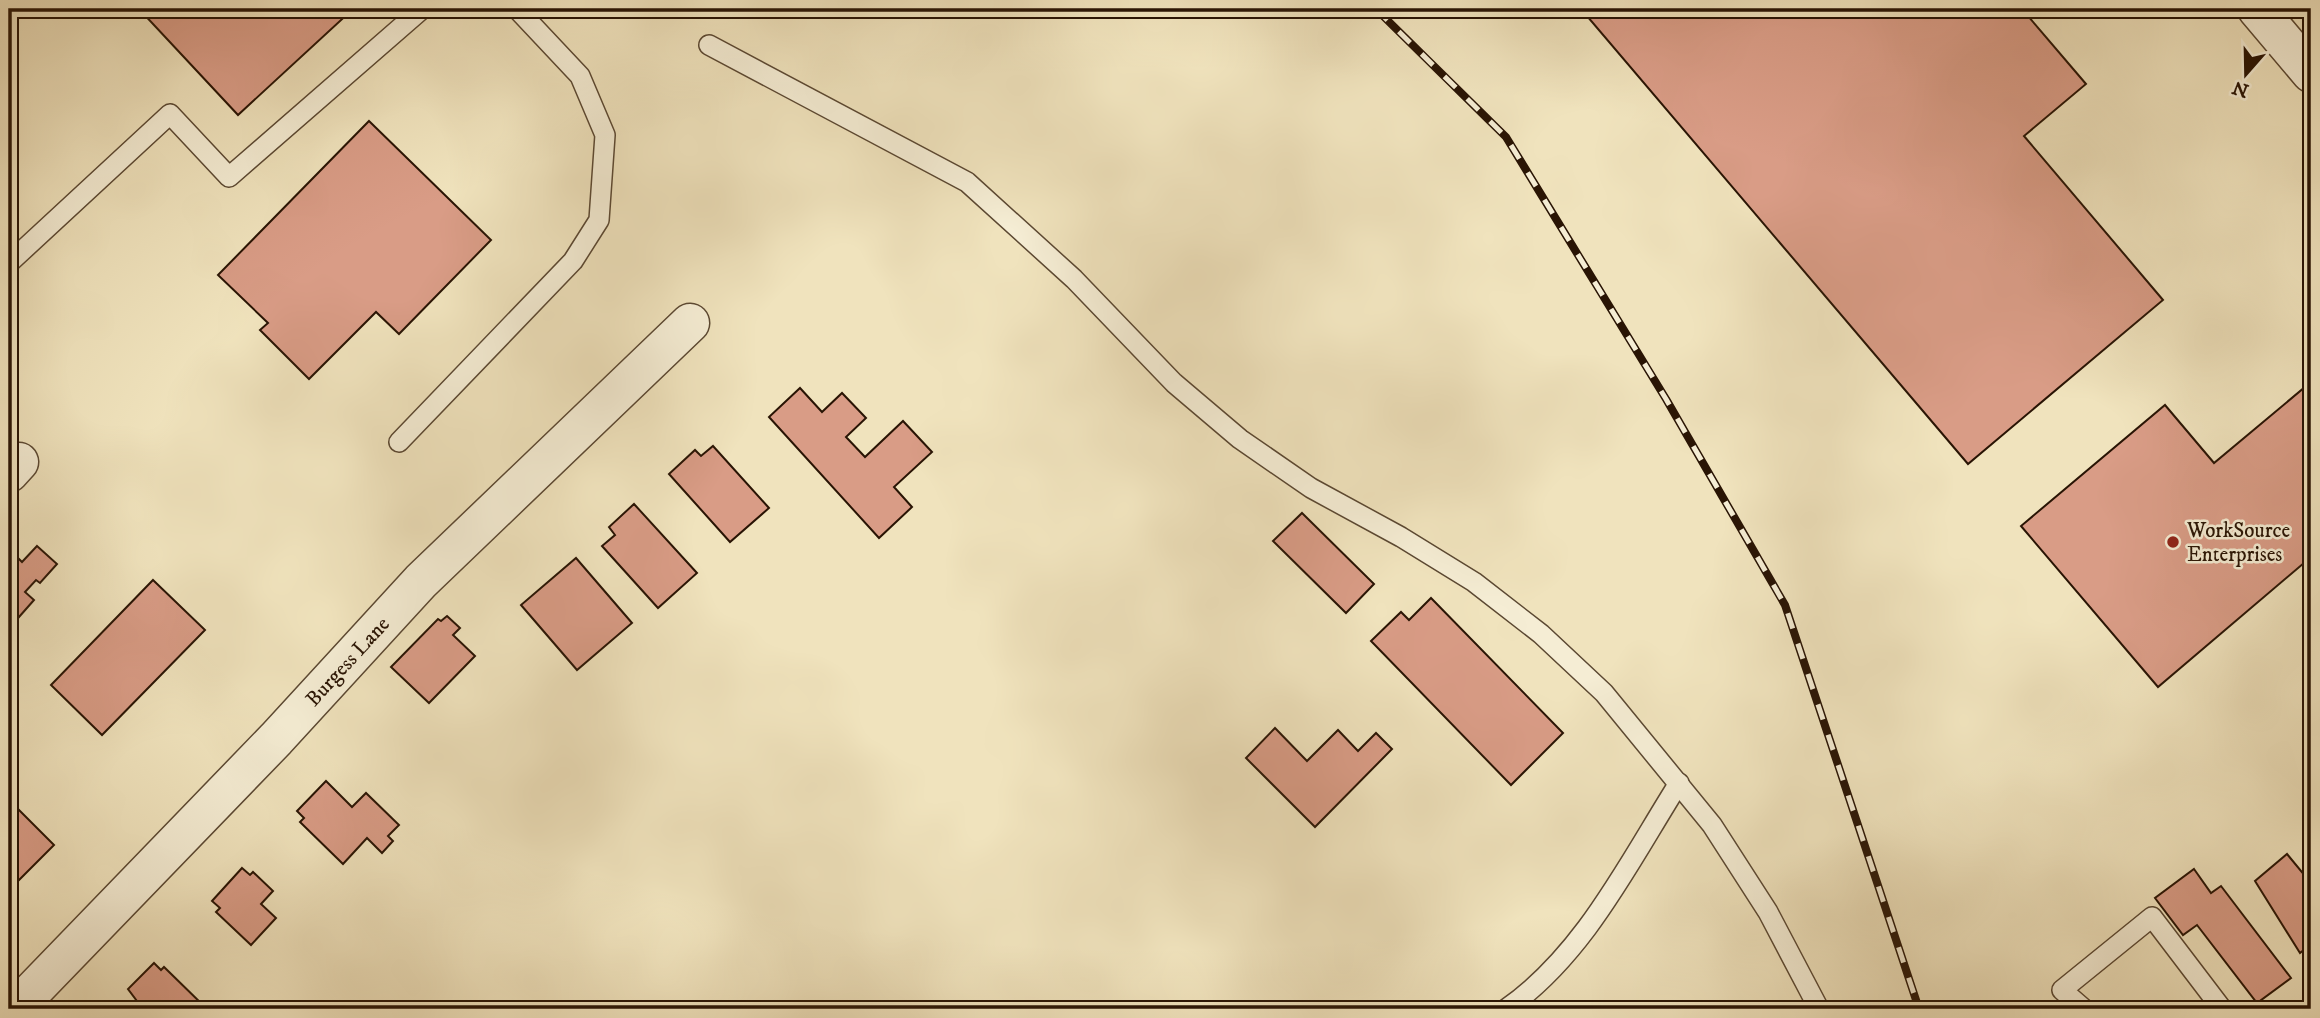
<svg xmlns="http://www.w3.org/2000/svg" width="2320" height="1018" viewBox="0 0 2320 1018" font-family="'IM FELL DW Pica',serif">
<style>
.building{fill:#d99c86;stroke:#291404;stroke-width:2}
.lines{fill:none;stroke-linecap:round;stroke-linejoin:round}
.service-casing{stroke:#5b4832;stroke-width:22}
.minor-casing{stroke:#5b4832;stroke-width:41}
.service{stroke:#f5edd4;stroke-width:19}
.minor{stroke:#f5edd4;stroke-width:38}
.rail-casing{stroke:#291404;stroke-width:8}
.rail{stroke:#f5edd4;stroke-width:5;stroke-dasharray:16;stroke-linecap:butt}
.poi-dot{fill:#8f2418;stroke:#f5edd4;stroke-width:2.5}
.labels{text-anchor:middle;stroke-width:5;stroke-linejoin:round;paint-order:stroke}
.poi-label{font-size:21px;fill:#291404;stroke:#f5edd4;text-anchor:start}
.street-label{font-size:21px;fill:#291404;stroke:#f5edd4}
</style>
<rect width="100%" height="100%" fill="#f0e3bd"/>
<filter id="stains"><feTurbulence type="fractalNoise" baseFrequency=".00286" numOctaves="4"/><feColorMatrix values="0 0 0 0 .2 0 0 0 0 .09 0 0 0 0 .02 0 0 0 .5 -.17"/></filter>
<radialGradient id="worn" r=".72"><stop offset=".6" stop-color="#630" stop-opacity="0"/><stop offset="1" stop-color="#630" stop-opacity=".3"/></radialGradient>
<g class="building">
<polygon points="139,9 353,9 238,115"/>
<polygon points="1581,9 2022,9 2086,84 2024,136 2163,300 1968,464"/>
<polygon points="369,121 491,240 399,334 376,312 309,379 260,330 268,323 218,275"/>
<polygon points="2311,382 2311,557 2158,687 2021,526 2165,405 2214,463"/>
<polygon points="800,388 822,412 842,393 866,418 846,437 865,457 903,421 932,452 894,487 912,507 879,538 769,417"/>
<polygon points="713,446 769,508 730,542 669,474 695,450 701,456"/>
<polygon points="634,504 697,573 658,608 602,546 615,535 609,527"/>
<polygon points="1302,513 1374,584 1346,613 1273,541"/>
<polygon points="37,546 57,564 40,583 36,580 25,592 34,600 19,617 9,608 9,560 14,554 22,562"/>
<polygon points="576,558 632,623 577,670 521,605"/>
<polygon points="153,580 205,630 102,735 51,685"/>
<polygon points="1431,598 1563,733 1511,785 1371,641 1401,612 1409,620"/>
<polygon points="447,616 460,628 453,635 475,656 429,703 391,667 438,619 441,621"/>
<polygon points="1275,728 1307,761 1338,730 1358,751 1376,733 1392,749 1315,827 1246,758"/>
<polygon points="326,781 352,807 366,793 399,825 388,836 393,841 382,853 367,838 343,864 300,822 304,818 297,811"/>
<polygon points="13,804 54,845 12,887 9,884 9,808"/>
<polygon points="2287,854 2311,883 2311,944 2300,953 2255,881"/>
<polygon points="242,868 250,875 253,872 273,891 261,904 276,918 251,945 216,912 220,908 212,901"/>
<polygon points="2194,869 2211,893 2221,886 2291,978 2257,1003 2197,925 2183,935 2155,898"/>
<polygon points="154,963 161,970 164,967 207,1009 143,1009 128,989"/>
</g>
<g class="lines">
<defs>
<g id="service">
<polyline points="9,11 12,9"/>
<polyline points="709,45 967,182 1074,279 1174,383 1240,439 1311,488 1401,537 1474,582 1541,634 1604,693 1712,825 1768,912 1819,1009"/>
<polyline points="9,263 170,114 229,177 422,9"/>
<polyline points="399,442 573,261 599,220 605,135 580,76 517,9"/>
<path d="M1506,1009C1584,955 1629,862 1679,783"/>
<polyline points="2084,1009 2062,990 2152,917 2222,1009"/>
</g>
<g id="minor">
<polyline points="2257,9 2311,73"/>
<polyline points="9,473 19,462"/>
<path id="s1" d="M15,1009L276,739L421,581L690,323"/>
</g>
</defs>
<use href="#service" class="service-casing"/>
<use href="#minor" class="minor-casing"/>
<use href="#service" class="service"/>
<use href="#minor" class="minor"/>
<defs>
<polyline id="rail" points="1376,9 1506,137 1666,399 1785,605 1919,1009"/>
</defs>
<use href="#rail" class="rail-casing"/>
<use href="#rail" class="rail"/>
</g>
<circle class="poi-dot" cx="2173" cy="542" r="7"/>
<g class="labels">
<g class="poi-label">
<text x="2187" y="537">WorkSource<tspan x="2187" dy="24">Enterprises</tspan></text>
</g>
<g class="street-label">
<text dy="7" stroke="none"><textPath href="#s1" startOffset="481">Burgess Lane</textPath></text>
</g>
</g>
<rect width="2320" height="1018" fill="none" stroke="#f0e3bd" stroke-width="35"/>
<rect x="10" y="10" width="2299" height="997" fill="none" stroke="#291404" stroke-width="3.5"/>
<rect x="18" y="18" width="2285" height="983" fill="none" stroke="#291404" stroke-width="2"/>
<g transform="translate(2246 74) rotate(200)" stroke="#f5edd4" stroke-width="5" paint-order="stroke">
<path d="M0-5L12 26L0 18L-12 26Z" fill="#291404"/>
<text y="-10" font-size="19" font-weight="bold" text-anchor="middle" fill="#291404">N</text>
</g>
<rect width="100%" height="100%" filter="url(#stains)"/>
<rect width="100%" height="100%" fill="url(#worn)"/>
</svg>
